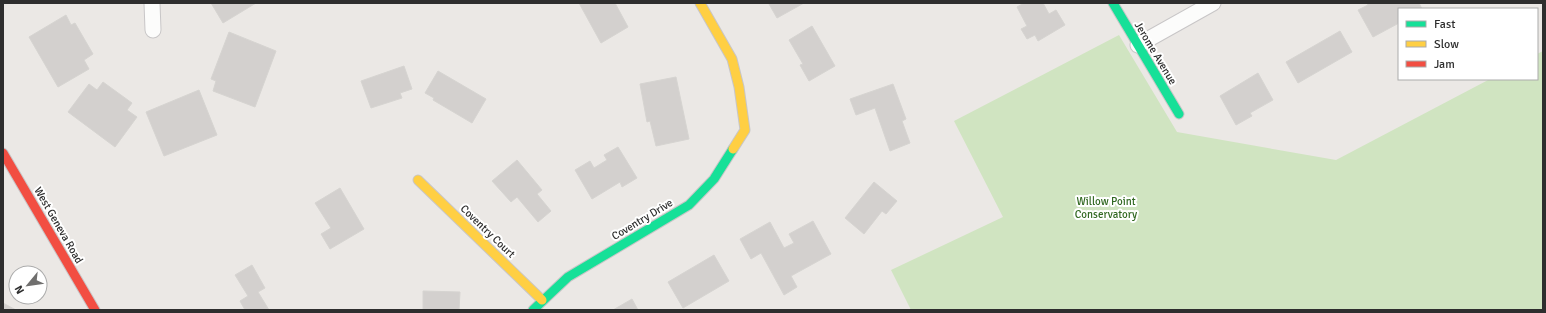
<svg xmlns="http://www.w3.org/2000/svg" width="1546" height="313" viewBox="0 0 1546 313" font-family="Signika,sans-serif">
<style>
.green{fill:#d0e4c1}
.building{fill:#d3d0ce;stroke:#d6d4d1}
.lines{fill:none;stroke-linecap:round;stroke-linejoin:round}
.street-casing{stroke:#c8c6c7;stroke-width:17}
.fast-casing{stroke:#c8c6c7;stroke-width:11}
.slow-casing{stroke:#c8c6c7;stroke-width:11}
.jam-casing{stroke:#c8c6c7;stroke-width:11}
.street{stroke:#fcfcfb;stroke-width:15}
.fast{stroke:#16e098;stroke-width:9}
.slow{stroke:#ffcf43;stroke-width:9}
.jam{stroke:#f24e42;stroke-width:9}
.labels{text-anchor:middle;stroke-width:4;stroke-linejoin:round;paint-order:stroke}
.street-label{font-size:11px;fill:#2e2e2e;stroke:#fff}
.park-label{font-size:11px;fill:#316821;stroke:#fff}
</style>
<rect width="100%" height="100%" fill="#ebe8e5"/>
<polygon class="green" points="1119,35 1177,132 1336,160 1490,79 1537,79 1537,54 1543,51 1543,310 911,310 891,270 1003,217 954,121"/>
<g class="building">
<polygon points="211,3 256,3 223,23"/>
<polygon points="579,3 615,3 628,27 601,43"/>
<polygon points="771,3 804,3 777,18 769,4"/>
<polygon points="1024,3 1043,3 1049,14 1056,10 1065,25 1038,41 1035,35 1027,39 1021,29 1027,26 1017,7"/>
<polygon points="1367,3 1419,3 1422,9 1399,9 1399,23 1373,37 1358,10 1368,5"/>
<polygon points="66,15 71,25 75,23 93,54 84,60 89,69 58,87 29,37"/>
<polygon points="812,26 835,66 809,81 800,65 803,64 789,40"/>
<polygon points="1340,31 1352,52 1298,83 1286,62"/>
<polygon points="229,32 276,51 255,107 213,91 216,81 211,79"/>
<polygon points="404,66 412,89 400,93 402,98 371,108 361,81"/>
<polygon points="438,71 486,99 472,123 433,100 434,98 425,93"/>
<polygon points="1258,73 1273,100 1250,113 1252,116 1236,125 1220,96"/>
<polygon points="676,77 689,139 656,146 650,121 647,122 640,84"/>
<polygon points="103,82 132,103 127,110 137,117 115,147 68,112 89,84 97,90"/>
<polygon points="893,84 906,119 902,121 910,143 890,151 875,108 856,115 850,99"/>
<polygon points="199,90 217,135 164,156 146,112"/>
<polygon points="618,147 637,178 622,187 620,182 592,199 575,170 590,161 594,168 607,160 604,155"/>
<polygon points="517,160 542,190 537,194 551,211 538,222 517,197 511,202 492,181"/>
<polygon points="874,182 897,201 886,214 882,211 864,234 845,218"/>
<polygon points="340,188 364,229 330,249 321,234 331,228 315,203"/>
<polygon points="813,221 831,254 791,276 797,287 784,295 761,253 751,259 740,239 770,222 784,248 794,243 789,234"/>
<polygon points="714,255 729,281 683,308 668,282"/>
<polygon points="252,265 265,288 258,292 269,310 245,310 240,301 248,296 235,275"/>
<polygon points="423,291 460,292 459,310 423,310"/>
<polygon points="632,299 638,310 613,310"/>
<polygon points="3,303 16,310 3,310"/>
</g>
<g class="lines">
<defs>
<g id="street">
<polyline points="152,3 153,30"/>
<polyline points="1138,45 1213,3"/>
</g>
<g id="fast">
<polyline points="1113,3 1179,114"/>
<polyline points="533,310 568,277 689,205 714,179 733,149"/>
</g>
<g id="slow">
<polyline points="700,3 732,59 739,87 745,130 733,149"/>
<polyline points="418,180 542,300"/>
</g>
<polyline id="jam" points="3,153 95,310"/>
</defs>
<use href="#street" class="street-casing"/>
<use href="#fast" class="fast-casing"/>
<use href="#slow" class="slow-casing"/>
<use href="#jam" class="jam-casing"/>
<use href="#street" class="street"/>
<use href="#fast" class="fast"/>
<use href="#slow" class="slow"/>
<use href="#jam" class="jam"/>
</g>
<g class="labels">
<g class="street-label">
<text transform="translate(1156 53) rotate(59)" y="4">Jerome Avenue</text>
<text transform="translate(642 219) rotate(-31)" y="4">Coventry Drive</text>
<text transform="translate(59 225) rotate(60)" y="4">West Geneva Road</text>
<text transform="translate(488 231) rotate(44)" y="4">Coventry Court</text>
</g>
<g class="park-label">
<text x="1106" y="205">Willow Point<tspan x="1106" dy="13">Conservatory</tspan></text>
</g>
</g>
<rect width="1546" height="313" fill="none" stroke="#2e2e2e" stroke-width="8"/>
<rect x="1398" y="8" width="140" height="72" fill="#ffffff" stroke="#ababab"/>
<rect x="1406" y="21" width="20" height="6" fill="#16e098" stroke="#ababab"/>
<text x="1434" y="28" font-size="12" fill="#2e2e2e">Fast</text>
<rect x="1406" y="41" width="20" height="6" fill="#ffcf43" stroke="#ababab"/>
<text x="1434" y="48" font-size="12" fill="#2e2e2e">Slow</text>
<rect x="1406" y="61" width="20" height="6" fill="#f24e42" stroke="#ababab"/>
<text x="1434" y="68" font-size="12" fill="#2e2e2e">Jam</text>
<g transform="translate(28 285) rotate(241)"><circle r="19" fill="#ffffff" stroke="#ababab"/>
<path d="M0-3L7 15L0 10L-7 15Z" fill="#706f6e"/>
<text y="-6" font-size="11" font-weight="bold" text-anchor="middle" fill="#2e2e2e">N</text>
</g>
</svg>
